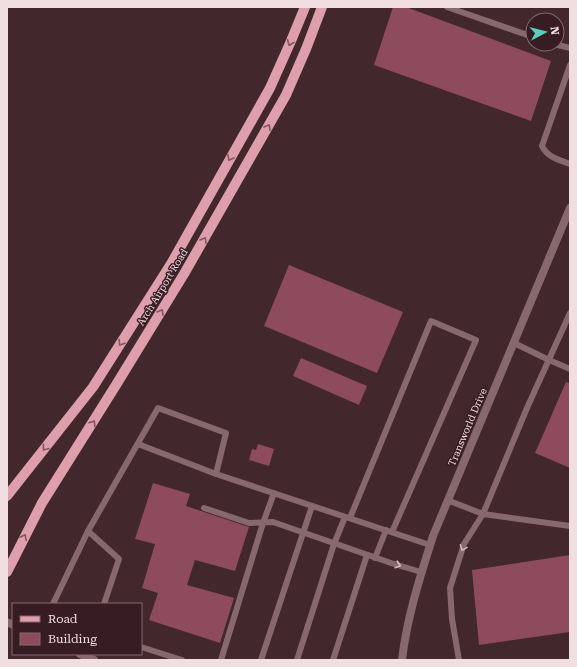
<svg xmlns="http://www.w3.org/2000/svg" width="577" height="667" viewBox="0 0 577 667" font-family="'Roboto Serif',serif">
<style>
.building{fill:#8e4b5b}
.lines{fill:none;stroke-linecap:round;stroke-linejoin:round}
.service{stroke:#87686e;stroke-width:6}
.minor{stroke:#87686e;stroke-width:8}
.tertiary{stroke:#87686e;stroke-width:8}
.primary{stroke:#de9eac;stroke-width:10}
.oneway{stroke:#825761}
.oneway2{stroke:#d0bbbe}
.labels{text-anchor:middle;stroke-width:3;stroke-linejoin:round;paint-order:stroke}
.street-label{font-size:10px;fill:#f0dee1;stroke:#371d23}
</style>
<rect width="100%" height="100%" fill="#42272d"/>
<g class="building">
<polygon points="393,7 406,7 551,61 531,121 374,65"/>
<polygon points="289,265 403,312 377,373 264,326"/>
<polygon points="301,358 367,386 359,405 293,376"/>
<polygon points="566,382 570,383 570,468 535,453"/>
<polygon points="258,444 274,449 269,466 249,460 252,449 256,450"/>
<polygon points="153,483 190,494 186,506 249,527 235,571 195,560 187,585 234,598 220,643 149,620 158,593 142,588 155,544 135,539"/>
<polygon points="570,555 570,632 479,645 472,570"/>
</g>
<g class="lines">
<g class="service">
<polyline points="447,7 533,37"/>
<polyline points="554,44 570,48"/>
<path d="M570,65L542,146C547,157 559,160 570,164"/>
<polyline points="514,343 549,360 570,369"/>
<polyline points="216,474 430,545"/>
<polyline points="447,500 483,514 527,408 570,313"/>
<polyline points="204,508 249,523 273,522 391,563 421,572"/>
<polyline points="350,518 431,321 476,340 392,532"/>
<polyline points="88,531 119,559 104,604"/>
<polyline points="375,558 386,530"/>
<polyline points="53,604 88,531 158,408 226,433 216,474 138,444"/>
<polyline points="141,647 182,660"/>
<polyline points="221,660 263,523 274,493"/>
<polyline points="261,660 312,506"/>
<polyline points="297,660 334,544 345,517"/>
<polyline points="333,660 367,555"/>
<polyline points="459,660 452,619 450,588 464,544 483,514 570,526"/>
</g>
<path class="minor" d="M402,660C407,617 420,577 433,536L570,208"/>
<g class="tertiary">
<polyline points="7,622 13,625"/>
<polyline points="80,654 94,660"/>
</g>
<g class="primary">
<polyline points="7,496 93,387 171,264 270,88 291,41 305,7"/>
<polyline points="7,572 42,503 116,385 184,274 286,95 306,49 322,7"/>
</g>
</g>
<defs><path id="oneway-chevron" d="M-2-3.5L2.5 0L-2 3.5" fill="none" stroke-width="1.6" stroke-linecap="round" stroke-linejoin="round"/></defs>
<g class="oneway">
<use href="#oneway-chevron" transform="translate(290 43) rotate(113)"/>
<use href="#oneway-chevron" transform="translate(268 127) rotate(-60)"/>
<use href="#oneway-chevron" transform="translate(230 158) rotate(119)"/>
<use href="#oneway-chevron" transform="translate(204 240) rotate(-60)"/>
<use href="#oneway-chevron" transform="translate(161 312) rotate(-59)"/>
<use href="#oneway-chevron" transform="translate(121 343) rotate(122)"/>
<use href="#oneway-chevron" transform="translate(93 423) rotate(-58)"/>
<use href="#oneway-chevron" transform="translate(45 448) rotate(128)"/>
<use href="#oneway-chevron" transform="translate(24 537) rotate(-63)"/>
</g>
<g class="oneway2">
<use href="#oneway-chevron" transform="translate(463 548) rotate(111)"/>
<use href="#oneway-chevron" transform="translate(398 565) rotate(17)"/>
</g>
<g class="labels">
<g class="street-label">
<text transform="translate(162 287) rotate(-59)" y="4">Arch Airport Road</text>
<text transform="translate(467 427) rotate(-67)" y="4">Transworld Drive</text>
</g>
</g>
<rect width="577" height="667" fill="none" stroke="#f0dee1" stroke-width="16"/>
<rect x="12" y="603" width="130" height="52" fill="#371d23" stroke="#816a6f"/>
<rect x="20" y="616" width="20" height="6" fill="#de9eac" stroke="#816a6f"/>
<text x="48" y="623" font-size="12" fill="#f0dee1">Road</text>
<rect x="20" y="633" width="20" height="12" fill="#8e4b5b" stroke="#816a6f"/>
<text x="48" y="643" font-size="12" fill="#f0dee1">Building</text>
<g transform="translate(545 32) rotate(83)"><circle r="19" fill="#371d23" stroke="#816a6f"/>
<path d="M0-3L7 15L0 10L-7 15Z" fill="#58cec0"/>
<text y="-6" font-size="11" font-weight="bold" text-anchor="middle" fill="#f0dee1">N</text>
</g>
</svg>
